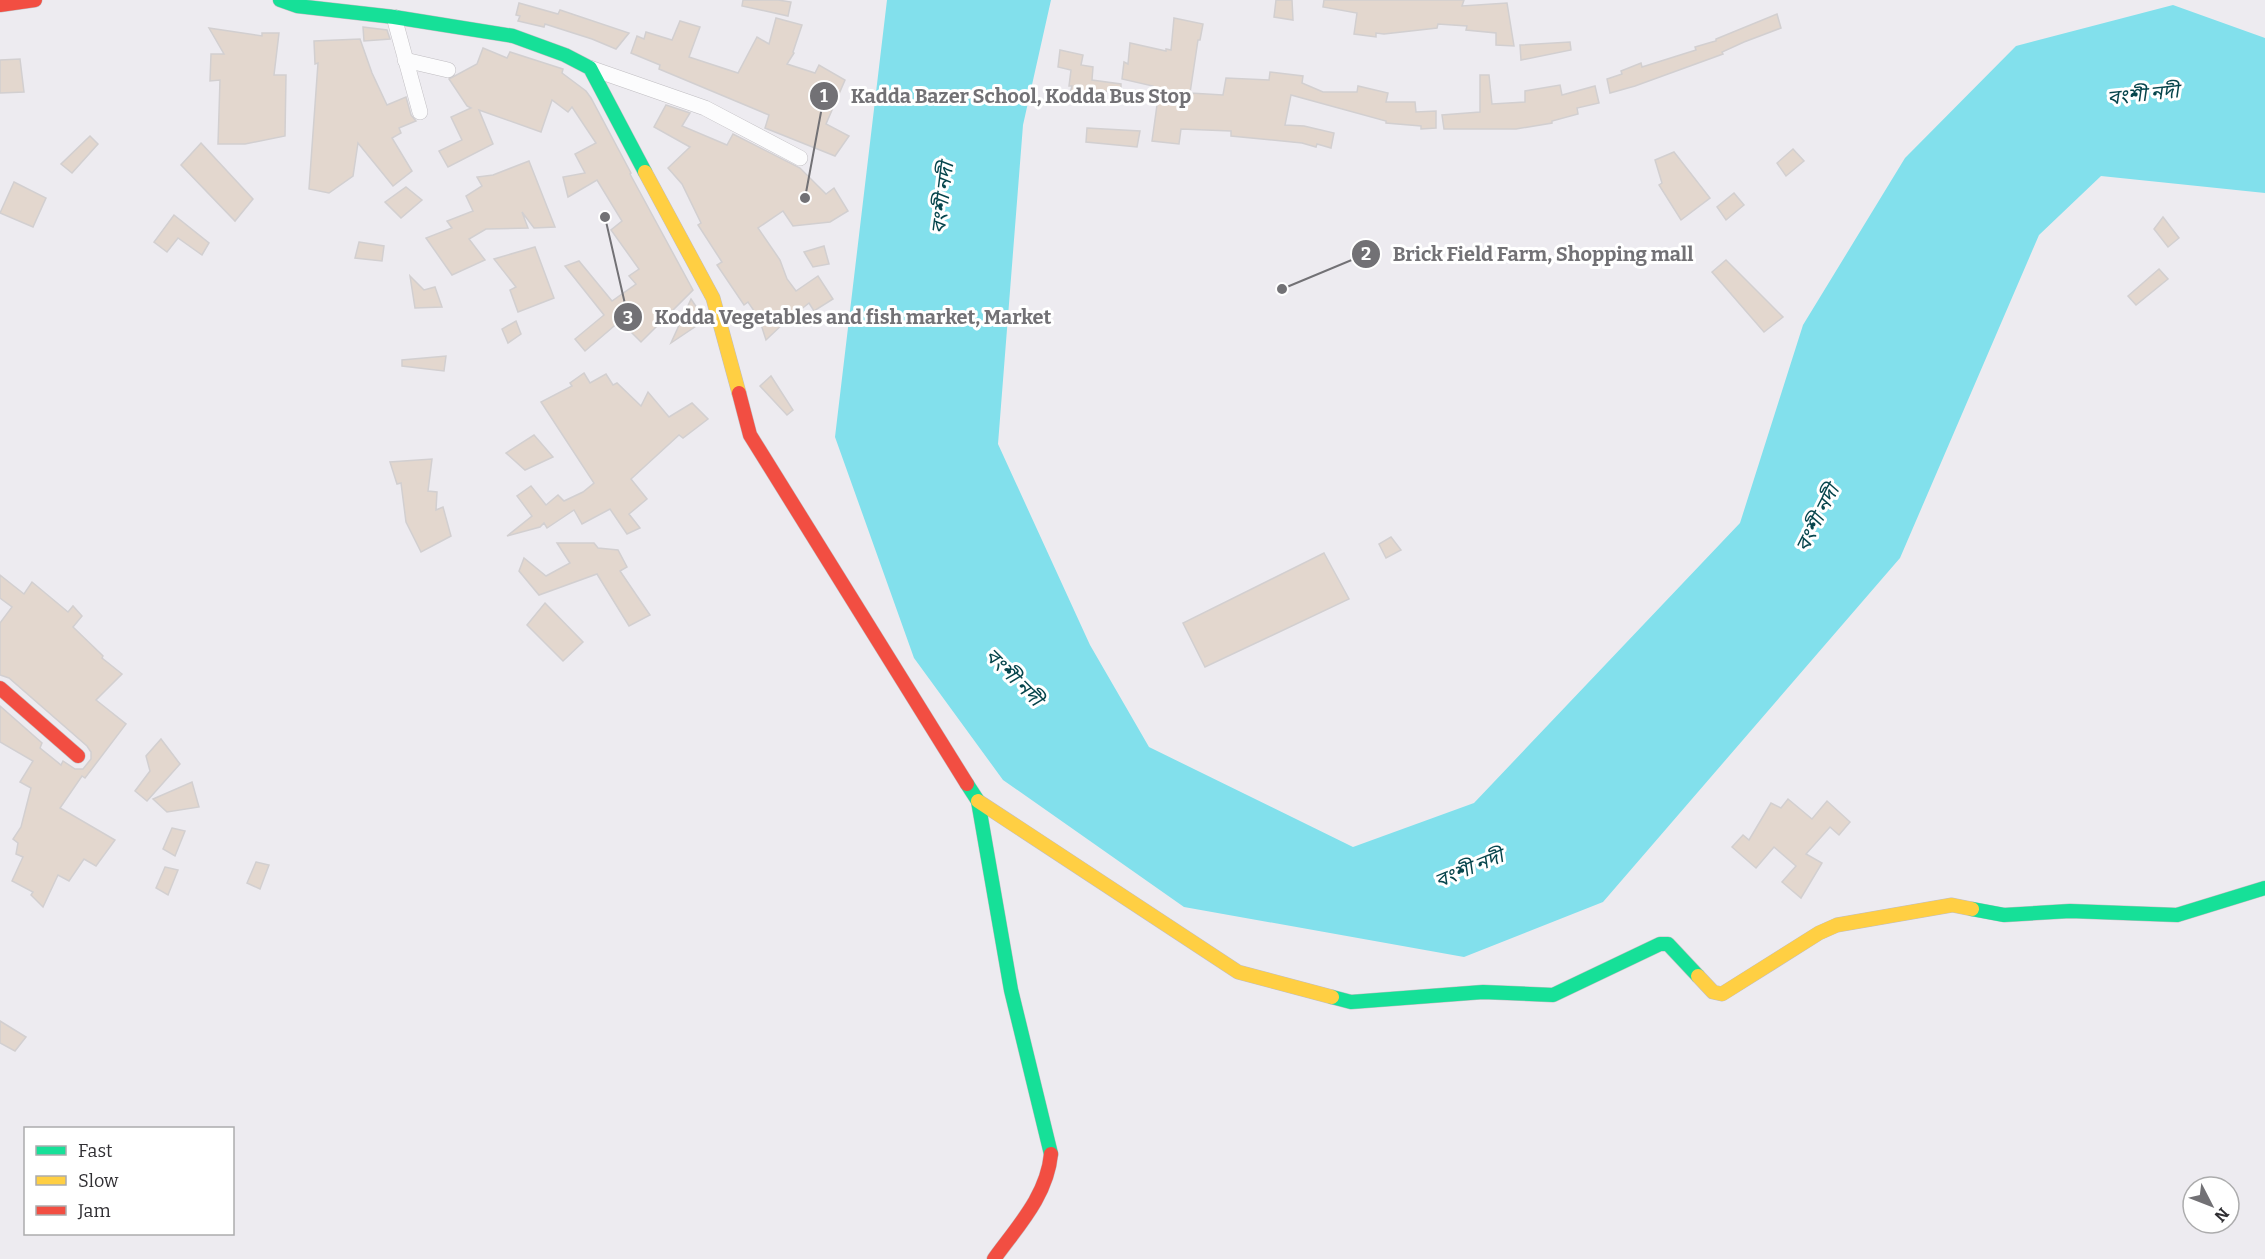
<svg xmlns="http://www.w3.org/2000/svg" width="2265" height="1259" viewBox="0 0 2265 1259" font-family="Bitter,'Noto Sans Bengali',serif">
<style>
.water{fill:#82e0ec}
.building{fill:#e3d7ce;stroke:#d2cfd0;stroke-width:1.5}
.lines{fill:none;stroke-linecap:round;stroke-linejoin:round}
.street-casing{stroke:#c0bec2;stroke-width:16}
.fast-casing{stroke:#c0bec2;stroke-width:15}
.slow-casing{stroke:#c0bec2;stroke-width:15}
.jam-casing{stroke:#c0bec2;stroke-width:15}
.street{stroke:#fcfcfd;stroke-width:15}
.fast{stroke:#16e098;stroke-width:14}
.slow{stroke:#ffcf43;stroke-width:14}
.jam{stroke:#f24e42;stroke-width:14}
.labels{text-anchor:middle;stroke-width:6;stroke-linejoin:round;paint-order:stroke}
.water-label{font-size:20px;font-style:italic;fill:#06454c;stroke:#fff}
.leader{fill:none;stroke:#727175;stroke-width:2}
.callout-dot{fill:#727175;stroke:#fff;stroke-width:2}
.mark-label{font-size:18px;text-anchor:middle;font-weight:bold;fill:#fff}
.callout-label{font-size:20px;text-anchor:middle;font-weight:bold;fill:#727175;stroke:#fff;stroke-width:6;stroke-linejoin:round;paint-order:stroke}
</style>
<rect width="100%" height="100%" fill="#edebf0"/>
<polygon class="water" points="887,0 1051,0 1023,125 998,444 1090,645 1149,747 1353,847 1474,803 1740,523 1803,325 1905,158 2016,46 2173,5 2265,38 2265,193 2101,176 2039,235 1900,558 1603,902 1464,957 1184,907 1003,780 914,658 835,437"/>
<g class="building">
<polygon points="743,0 778,0 791,2 788,16 742,6"/>
<polygon points="1276,0 1292,0 1293,20 1274,17"/>
<polygon points="1324,0 1464,0 1462,6 1507,3 1514,46 1496,45 1496,33 1466,30 1467,26 1438,24 1437,28 1384,34 1376,33 1376,37 1354,34 1357,13 1323,7"/>
<polygon points="519,3 558,14 560,10 629,33 616,49 592,39 545,24 544,27 518,21 520,16 516,15"/>
<polygon points="1777,14 1781,28 1744,42 1722,52 1723,54 1635,86 1610,93 1607,79 1622,74 1621,71 1641,63 1642,67 1696,50 1695,47 1712,42 1716,41 1716,39"/>
<polygon points="776,18 802,25 793,52 794,53 787,64 815,73 819,65 845,80 826,124 849,136 835,156 765,128 769,115 659,69 660,65 631,53 637,36 644,39 646,32 672,40 680,21 700,27 689,57 738,73 757,37 769,44"/>
<polygon points="1174,18 1203,24 1200,40 1198,40 1190,93 1223,95 1226,78 1269,80 1270,72 1303,76 1302,83 1323,92 1357,92 1358,86 1388,93 1386,102 1415,102 1416,112 1436,111 1436,128 1421,129 1421,126 1386,123 1386,121 1291,95 1285,125 1304,126 1334,133 1331,148 1317,144 1316,147 1302,143 1231,136 1231,131 1181,129 1179,144 1152,141 1157,105 1151,105 1153,86 1122,79 1124,62 1128,64 1130,43 1166,51 1166,49 1171,50"/>
<polygon points="363,27 387,30 390,39 364,41"/>
<polygon points="209,28 262,36 262,33 279,33 274,75 286,75 285,136 245,144 218,144 220,80 210,81 211,54 224,54"/>
<polygon points="360,39 372,73 387,105 406,97 411,115 416,121 399,128 401,133 392,138 412,171 393,186 358,143 353,176 329,193 309,189 318,63 315,64 314,41"/>
<polygon points="1570,42 1571,50 1521,60 1520,45"/>
<polygon points="483,48 507,58 510,52 563,69 562,73 586,91 591,98 631,173 630,174 693,290 641,342 620,321 585,351 575,339 604,315 565,266 579,261 612,301 636,284 629,276 639,269 611,230 622,221 597,180 568,197 563,177 585,173 575,154 596,143 572,107 568,112 552,100 541,132 479,110 493,144 448,167 439,151 462,140 451,117 471,108 467,106 449,79 477,64"/>
<polygon points="1060,50 1083,55 1081,65 1093,67 1092,80 1121,84 1121,90 1070,94 1072,86 1069,86 1071,70 1058,67"/>
<polygon points="20,59 24,92 0,93 0,60"/>
<polygon points="1480,75 1489,75 1492,104 1525,102 1525,91 1560,85 1562,95 1595,86 1599,103 1577,108 1578,114 1552,121 1552,123 1516,129 1444,129 1442,115 1480,112"/>
<polygon points="666,105 690,113 682,126 727,145 733,134 800,168 826,194 834,188 848,211 830,222 793,226 783,211 758,228 780,260 787,279 796,291 818,276 833,299 814,311 809,303 785,322 766,340 759,318 748,302 744,305 717,265 722,262 698,225 701,223 682,184 668,168 690,147 654,127"/>
<polygon points="1087,128 1140,131 1137,147 1086,142"/>
<polygon points="90,136 98,144 72,173 61,164"/>
<polygon points="201,143 253,199 235,221 181,165"/>
<polygon points="1793,149 1804,161 1786,176 1777,163"/>
<polygon points="1674,152 1710,198 1681,220 1659,185 1662,183 1655,160"/>
<polygon points="529,161 555,227 534,228 522,212 528,228 486,229 469,239 485,260 452,275 426,238 452,228 447,221 473,211 466,196 482,186 477,177 493,175"/>
<polygon points="14,182 46,198 33,227 0,213"/>
<polygon points="406,187 422,200 401,218 385,202"/>
<polygon points="1734,193 1744,205 1726,220 1717,207"/>
<polygon points="174,215 209,243 202,255 178,238 167,252 154,242"/>
<polygon points="2163,217 2179,238 2168,247 2154,229"/>
<polygon points="359,242 384,246 382,261 355,258"/>
<polygon points="824,246 829,264 813,267 804,252"/>
<polygon points="535,247 554,298 518,312 510,290 516,287 494,259"/>
<polygon points="1726,260 1783,317 1764,332 1712,272"/>
<polygon points="2159,269 2168,279 2136,305 2128,296"/>
<polygon points="410,276 424,290 435,287 442,307 415,308"/>
<polygon points="691,299 705,320 671,343"/>
<polygon points="516,321 521,334 508,343 502,329"/>
<polygon points="446,356 444,371 402,366 402,360"/>
<polygon points="584,373 590,383 606,374 613,385 617,383 641,406 648,392 669,417 692,403 708,419 683,438 679,435 631,479 647,499 629,514 640,528 627,534 610,509 582,524 574,510 547,528 544,523 540,527 507,536 532,516 517,496 531,486 546,505 558,495 564,501 583,492 594,483 541,402 572,386 570,383"/>
<polygon points="771,376 793,410 787,415 760,386"/>
<polygon points="534,435 553,457 525,470 506,453"/>
<polygon points="432,459 428,491 437,492 436,510 443,507 451,536 421,552 406,522 401,483 397,484 390,462"/>
<polygon points="1391,537 1401,550 1386,558 1379,544"/>
<polygon points="557,543 594,543 598,548 618,550 627,567 620,571 650,615 629,626 597,574 539,595 519,571 524,558 546,576 570,563"/>
<polygon points="1324,553 1349,599 1205,667 1183,623"/>
<polygon points="0,575 24,594 32,582 68,612 73,606 82,616 73,627 103,656 102,658 122,674 96,700 126,724 85,778 82,776 60,808 115,840 96,866 84,859 69,881 58,875 43,907 31,895 33,892 12,881 23,857 16,854 18,843 13,839 21,827 31,788 20,782 33,761 0,742 0,706 42,743 40,748 61,765 63,761 75,769 83,769 91,759 91,752 87,746 9,678 0,675 0,623 12,607 0,598"/>
<polygon points="545,603 583,642 563,661 527,625"/>
<polygon points="161,739 180,764 147,801 135,791 150,771 146,756"/>
<polygon points="192,782 199,807 167,812 153,799"/>
<polygon points="1788,799 1812,819 1827,801 1850,822 1839,835 1830,827 1806,854 1822,863 1801,898 1782,882 1796,866 1774,847 1756,868 1732,847 1743,835 1749,840 1771,803 1781,808"/>
<polygon points="172,828 185,831 175,856 163,849"/>
<polygon points="256,862 269,865 260,889 247,883"/>
<polygon points="165,867 178,870 168,895 156,888"/>
<polygon points="0,1021 26,1037 15,1051 0,1043"/>
</g>
<g class="lines">
<defs>
<g id="street">
<polyline points="394,17 420,112"/>
<polyline points="405,60 448,70"/>
<polyline points="590,68 705,108 800,158"/>
</g>
<g id="fast">
<polyline points="280,0 297,6 394,17 513,36 565,55 590,68 645,172"/>
<polyline points="967,784 978,801 1011,990 1051,1154"/>
<polyline points="1972,909 2004,915 2070,911 2177,915 2265,888"/>
<polyline points="1332,997 1351,1002 1483,992 1553,995 1660,944 1668,944 1698,976"/>
</g>
<g id="slow">
<polyline points="645,172 713,298 739,393"/>
<polyline points="978,801 1238,972 1332,997"/>
<polyline points="1698,976 1713,992 1722,994 1819,933 1837,925 1952,905 1972,909"/>
</g>
<g id="jam">
<polyline points="0,5 35,0"/>
<polyline points="739,393 750,435 967,784"/>
<polyline points="0,688 78,756"/>
<path d="M994,1259C1017,1227 1047,1196 1051,1154"/>
</g>
</defs>
<use href="#street" class="street-casing"/>
<use href="#fast" class="fast-casing"/>
<use href="#slow" class="slow-casing"/>
<use href="#jam" class="jam-casing"/>
<use href="#street" class="street"/>
<use href="#fast" class="fast"/>
<use href="#slow" class="slow"/>
<use href="#jam" class="jam"/>
</g>
<g class="labels">
<g class="water-label">
<text transform="translate(2143 94) rotate(-6)" y="7">বংশী নদী</text>
<text transform="translate(942 198) rotate(-83)" y="7">বংশী নদী</text>
<text transform="translate(1817 518) rotate(-63)" y="7">বংশী নদী</text>
<text transform="translate(1014 677) rotate(45)" y="7">বংশী নদী</text>
<text transform="translate(1469 868) rotate(-22)" y="7">বংশী নদী</text>
</g>
</g>
<path class="leader" d="M805 198L824 96M1282 289L1366 254M605 217L628 317"/>
<g class="callout-dot">
<circle cx="805" cy="198" r="6"/>
<circle cx="1282" cy="289" r="6"/>
<circle cx="605" cy="217" r="6"/>
<circle cx="824" cy="96" r="15"/>
<circle cx="1366" cy="254" r="15"/>
<circle cx="628" cy="317" r="15"/>
</g>
<g class="mark-label">
<text x="824" y="102">1</text>
<text x="1366" y="260">2</text>
<text x="628" y="324">3</text>
</g>
<g class="callout-label">
<text x="1021" y="103">Kadda Bazer School, Kodda Bus Stop</text>
<text x="1543" y="261">Brick Field Farm, Shopping mall</text>
<text x="853" y="324">Kodda Vegetables and fish market, Market</text>
</g>
<rect x="24" y="1127" width="210" height="108" fill="#ffffff" stroke="#acacad" stroke-width="1.5"/>
<rect x="36" y="1146" width="30" height="9" fill="#16e098" stroke="#acacad" stroke-width="1.5"/>
<text x="78" y="1157" font-size="18" fill="#302f33">Fast</text>
<rect x="36" y="1176" width="30" height="9" fill="#ffcf43" stroke="#acacad" stroke-width="1.5"/>
<text x="78" y="1187" font-size="18" fill="#302f33">Slow</text>
<rect x="36" y="1206" width="30" height="9" fill="#f24e42" stroke="#acacad" stroke-width="1.5"/>
<text x="78" y="1217" font-size="18" fill="#302f33">Jam</text>
<g transform="translate(2211 1205) rotate(132)"><circle r="28" fill="#ffffff" stroke="#acacad" stroke-width="1.5"/>
<path d="M0-4.5L10 22L0 15L-10 22Z" fill="#727175"/>
<text y="-9" font-size="16" font-weight="bold" text-anchor="middle" fill="#302f33">N</text>
</g>
</svg>
